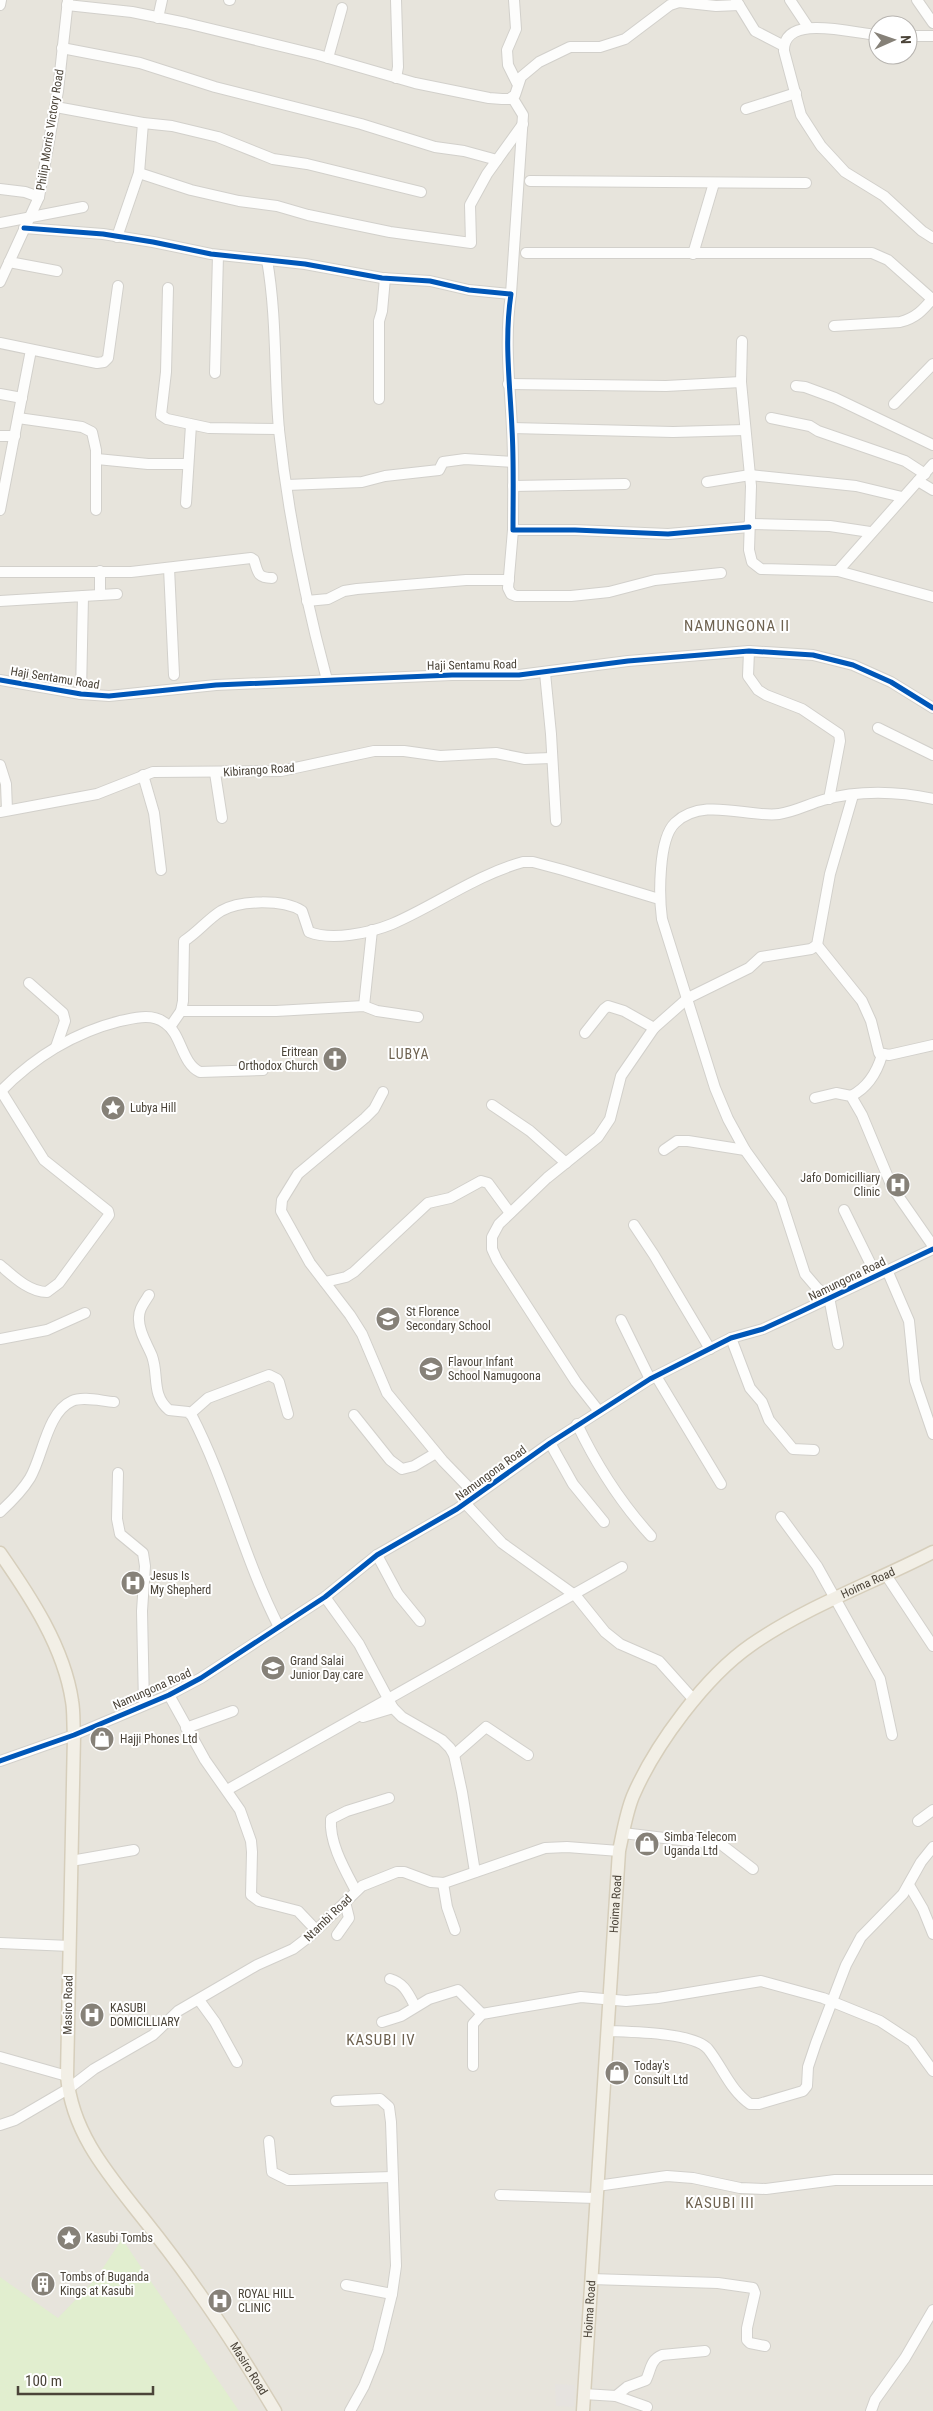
<svg xmlns="http://www.w3.org/2000/svg" width="933" height="2411" viewBox="0 0 933 2411" font-family="'Roboto Condensed',sans-serif">
<style>
.residential{fill:#e7e4dc;fill-rule:evenodd}
.green{fill:#e1eecf}
.parking{fill:#e6e3df}
.lines{fill:none;stroke-linecap:round;stroke-linejoin:round}
.minor-casing{stroke:#d2d0cb;stroke-width:12}
.major-casing{stroke:#d6cebb;stroke-width:15}
.minor{stroke:#fdfdfc;stroke-width:10}
.major{stroke:#f2efe6;stroke-width:12}
.cycleway-casing{stroke:#fff;stroke-width:8}
.cycleway{stroke:#0057b8;stroke-width:5}
.labels{text-anchor:middle;stroke-width:4;stroke-linejoin:round;paint-order:stroke}
.street-label{font-size:12px;fill:#4b4439;stroke:#fff}
.poi-label{font-size:12px;fill:#4b4439;stroke:#fff;text-anchor:start}
.neighbourhood-label{font-size:14px;letter-spacing:1px;fill:#6e6250;stroke:#fff}
.quarter-label{font-size:15px;letter-spacing:1px;fill:#6e6250;stroke:#fff}
</style>
<rect width="100%" height="100%" fill="#f4f2ee"/>
<path class="residential" d="M0,0H933V2411H0ZM878,25H908V55H878Z"/>
<polygon class="green" points="122,2239 239,2411 0,2411 0,2277 58,2318 97,2277"/>
<polygon class="parking" points="555,2384 575,2385 574,2407 556,2406"/>
<g class="lines">
<defs>
<g id="minor">
<polyline points="229,0 230,0"/>
<polyline points="396,0 398,67 396,78"/>
<polyline points="514,0 516,29 507,50 508,65 517,83"/>
<polyline points="736,0 755,31 784,46"/>
<polyline points="790,0 808,27"/>
<polyline points="917,0 933,23"/>
<polyline points="0,5 1,0"/>
<polyline points="67,5 132,12 186,23 318,55 415,83 489,98 502,99 510,99 515,95 521,77 539,62 570,47 600,47 625,39 670,5 679,2 716,6 739,5"/>
<polyline points="158,18 162,0"/>
<path d="M878,35C855,34 783,12 784,51L801,115L821,146L845,172L884,196L922,231L933,238"/>
<polyline points="908,36 933,36"/>
<polyline points="62,48 140,63 215,87 361,124 435,147 464,151 497,160"/>
<polyline points="328,58 342,8"/>
<polyline points="56,107 143,123 172,126 218,137 273,159 307,164 421,192"/>
<polyline points="746,109 796,93"/>
<polyline points="139,173 191,190 239,201 277,206 308,215 390,232 471,243 470,205 487,174 523,124"/>
<polyline points="530,181 806,183"/>
<polyline points="0,189 25,192 39,197"/>
<polyline points="0,223 83,207"/>
<path d="M24,228L103,234L153,242L211,254L305,264L382,278L430,281L469,290L511,294C504,341 510,383 512,429C514,463 513,497 513,530H575L668,534L749,527"/>
<polyline points="117,237 139,173 143,123"/>
<polyline points="526,253 872,253 888,260 932,299"/>
<polyline points="693,254 714,183"/>
<path d="M267,260C277,317 274,374 279,430C288,515 305,598 327,680"/>
<polyline points="9,262 57,271"/>
<polyline points="0,282 39,197 58,91 68,0"/>
<polyline points="168,288 166,372 161,415 167,419 209,428 279,429"/>
<polyline points="511,294 523,115 512,97"/>
<path d="M834,326L900,322C916,318 923,310 933,298"/>
<polyline points="742,341 741,382 751,486 749,550 752,562 761,569 838,571 933,597"/>
<polyline points="0,343 97,363 104,362 108,358 118,286"/>
<polyline points="215,373 218,255"/>
<polyline points="508,384 666,386 741,382"/>
<polyline points="796,386 805,387 835,398 933,445"/>
<polyline points="0,394 22,398"/>
<polyline points="379,399 379,321 382,311 385,278"/>
<polyline points="894,404 933,364"/>
<polyline points="18,418 82,427 92,432 96,450 96,510"/>
<polyline points="771,418 810,426 818,431 905,461 925,474"/>
<polyline points="512,428 673,432 745,430"/>
<polyline points="0,436 15,436"/>
<polyline points="97,459 148,464 188,464"/>
<polyline points="918,481 933,490"/>
<polyline points="707,482 750,475 856,486 902,497"/>
<polyline points="287,485 362,482 385,476 439,470 443,462 465,459 513,462"/>
<polyline points="513,486 625,484"/>
<polyline points="186,503 191,425"/>
<polyline points="0,510 31,350"/>
<polyline points="749,524 830,526 870,532"/>
<polyline points="513,530 508,588 511,594 516,596 571,596 609,592 655,580 721,573"/>
<polyline points="169,568 174,675"/>
<polyline points="100,571 100,595"/>
<polyline points="838,571 933,464"/>
<path d="M0,572H131L251,558L254,560C258,572 257,578 272,578"/>
<polyline points="83,596 117,594"/>
<polyline points="0,601 83,596 81,694"/>
<polyline points="307,601 328,599 344,591 357,589 466,580 509,580"/>
<polyline points="749,651 748,676 758,690 766,695 802,709 839,734 840,741 829,799"/>
<polyline points="545,673 551,734 556,821"/>
<polyline points="0,680 81,694 109,696 216,685 452,675 519,675 628,661 749,651 813,655 853,665 891,682 933,708"/>
<polyline points="878,728 933,755"/>
<polyline points="0,765 6,784 7,810"/>
<polyline points="215,773 222,818"/>
<polyline points="143,775 154,813 161,870"/>
<polyline points="0,812 97,794 153,772 281,771 374,751 404,751 440,756 496,753 525,759 551,758"/>
<polyline points="817,945 862,1001 871,1021 879,1053 889,1055 933,1045"/>
<polyline points="29,983 63,1013 65,1021 56,1047"/>
<polyline points="364,1006 372,930"/>
<polyline points="181,1011 276,1011 364,1006 377,1011 418,1017"/>
<path d="M170,1027L181,1011L183,1001L184,941C197,933 208,919 221,911C240,900 283,899 302,911L309,932C332,941 370,933 392,924C436,905 476,875 523,862H533L563,870L659,899"/>
<polyline points="585,1033 604,1009 608,1006 624,1011 654,1028"/>
<path d="M0,1092C34,1057 73,1033 120,1021C135,1018 152,1013 165,1023C182,1034 181,1063 200,1072L263,1070"/>
<polyline points="383,1092 374,1109 365,1118 298,1174 282,1200 281,1211 310,1263 350,1315 362,1334 387,1393 443,1461 476,1495"/>
<path d="M851,1096C867,1088 877,1072 882,1055"/>
<polyline points="815,1098 836,1093 851,1096 862,1115 892,1187 933,1246"/>
<polyline points="492,1105 530,1131 566,1163"/>
<polyline points="664,1150 677,1141 688,1141 745,1150"/>
<polyline points="844,1210 876,1275"/>
<polyline points="634,1225 654,1255 710,1349"/>
<path d="M0,1265C13,1276 29,1292 47,1292L59,1283L109,1215L108,1211L44,1160L1,1091"/>
<polyline points="887,1270 909,1321 915,1381 933,1434"/>
<polyline points="325,1282 346,1277 354,1272 428,1203 450,1198 481,1181 488,1183 510,1213"/>
<path d="M149,1295C144,1303 138,1310 139,1320C139,1332 147,1344 152,1356C159,1375 151,1395 169,1410L188,1412L192,1416C227,1484 244,1559 279,1627"/>
<polyline points="621,1320 650,1379"/>
<polyline points="731,1338 750,1388 762,1402 769,1420 793,1449 814,1450"/>
<polyline points="0,1339 47,1330 85,1313"/>
<path d="M838,1344L829,1297L817,1288L805,1274L781,1200L745,1150L728,1119L715,1088L662,919C659,897 658,839 675,823C703,796 748,818 779,814C794,812 809,804 823,800C858,790 898,791 933,799"/>
<polyline points="656,1376 721,1484"/>
<polyline points="598,1410 576,1382 497,1260 492,1249 492,1237 499,1224 547,1178 598,1137 610,1119 621,1076 654,1028 688,998 749,968 761,957 811,949 817,945 830,874 853,795"/>
<polyline points="191,1413 208,1398 269,1375 277,1379 279,1382 288,1414"/>
<polyline points="354,1415 390,1460 402,1469 414,1466 436,1453"/>
<path d="M577,1424C597,1466 620,1502 651,1536"/>
<polyline points="550,1443 573,1484 604,1522"/>
<polyline points="118,1473 117,1519 120,1534 143,1553 145,1566 142,1611 144,1705"/>
<polyline points="465,1503 502,1543 576,1596 605,1632 620,1644 659,1661 694,1700"/>
<path d="M0,1512C11,1502 22,1491 30,1478C43,1456 47,1412 72,1401C83,1396 101,1401 114,1402"/>
<polyline points="781,1517 817,1566 880,1679 892,1735"/>
<polyline points="377,1555 398,1594 420,1621"/>
<polyline points="886,1575 933,1646"/>
<polyline points="325,1597 359,1644 393,1708 402,1717 442,1740 450,1748 454,1755 462,1792 475,1872"/>
<polyline points="169,1695 205,1760 240,1810 251,1841 252,1852 251,1895 259,1901 298,1911 316,1930"/>
<polyline points="363,1717 393,1708"/>
<polyline points="186,1728 233,1711"/>
<polyline points="454,1755 486,1727 528,1755"/>
<polyline points="0,1761 74,1735 169,1695 201,1678 325,1597 377,1555 457,1509 550,1443 650,1379 731,1338 763,1329 800,1312 933,1249"/>
<polyline points="227,1790 622,1567"/>
<polyline points="918,1821 933,1810"/>
<polyline points="623,1833 722,1845 753,1869"/>
<polyline points="71,1861 134,1850"/>
<polyline points="443,1883 447,1907 455,1930"/>
<polyline points="909,1885 923,1909 933,1934"/>
<path d="M356,1891C345,1870 329,1843 331,1819L347,1811L389,1798"/>
<polyline points="337,1935 349,1918 345,1902"/>
<polyline points="0,1943 70,1946"/>
<path d="M390,1979C404,1983 408,1993 415,2006"/>
<polyline points="199,2000 215,2022 237,2062"/>
<polyline points="382,2022 401,2016 429,1999 458,1990 482,2014"/>
<path d="M607,2031C629,2032 693,2032 708,2049C723,2068 730,2090 750,2104H759L803,2091L807,2086L808,2067L816,2043L846,1965L861,1937L903,1894L921,1862L933,1847"/>
<polyline points="0,2057 67,2076"/>
<polyline points="473,2066 473,2024 482,2014 581,1997 626,2001 658,1998 761,1981 823,1998 880,2021 912,2042 933,2071"/>
<polyline points="336,2101 380,2099 389,2107 391,2122 396,2266 392,2294 378,2351 364,2386 350,2411"/>
<polyline points="0,2125 15,2120 68,2089 94,2069 153,2035 178,2011 257,1965 293,1949 310,1936 362,1886 397,1872 404,1872 431,1882 444,1883 545,1848 567,1847 619,1851"/>
<polyline points="269,2141 272,2172 288,2180 294,2180 392,2177"/>
<polyline points="597,2186 667,2176 693,2178 740,2188 766,2189 835,2180 933,2180"/>
<polyline points="500,2195 596,2198"/>
<polyline points="591,2279 718,2283 753,2288 755,2293 747,2328 747,2340 750,2343 765,2346"/>
<polyline points="346,2285 392,2294"/>
<polyline points="584,2394 616,2396 647,2407"/>
<path d="M616,2396L627,2387L646,2380C651,2370 650,2360 662,2355L705,2351"/>
<polyline points="871,2411 875,2400 905,2358 933,2310"/>
</g>
<g id="major">
<path id="s1" d="M0,1553C30,1596 64,1647 72,1701C74,1712 73,1724 74,1735L67,2076C72,2133 108,2174 142,2217C162,2242 181,2267 199,2293C226,2331 251,2371 275,2411"/>
<path id="s2" d="M583,2411L619,1851C623,1833 626,1813 633,1796C655,1745 705,1677 751,1645C807,1606 873,1583 933,1552"/>
</g>
</defs>
<use href="#minor" class="minor-casing"/>
<use href="#major" class="major-casing"/>
<use href="#minor" class="minor"/>
<use href="#major" class="major"/>
<defs>
<g id="cycleway">
<path d="M24,228L103,234L153,242L211,254L305,264L382,278L430,281L469,290L511,294C504,341 510,383 512,429C514,463 513,497 513,530H575L668,534L749,527"/>
<polyline points="0,680 81,694 109,696 216,685 452,675 519,675 628,661 749,651 813,655 853,665 891,682 933,708"/>
<polyline points="0,1761 74,1735 169,1695 201,1678 325,1597 377,1555 457,1509 550,1443 650,1379 731,1338 763,1329 800,1312 933,1249"/>
</g>
</defs>
<use href="#cycleway" class="cycleway-casing"/>
<use href="#cycleway" class="cycleway"/>
</g>
<defs>
<symbol id="church-disc" viewBox="-11 -11 22 22"><circle r="9.5" fill="#868178" stroke="#fff"/><path d="M-1.2-6h2.4v3.5h3.3v2.4h-3.3V6h-2.4V-.1h-3.3v-2.4h3.3Z" fill="#fff"/></symbol>
<symbol id="sight-disc" viewBox="-11 -11 22 22"><circle r="9.5" fill="#868178" stroke="#fff"/><path d="M0-6L1.8-2.2L6-1.7L2.9 1.2L3.7 5.4L0 3.3L-3.7 5.4L-2.9 1.2L-6-1.7L-1.8-2.2Z" fill="#fff"/></symbol>
<symbol id="hospital-disc" viewBox="-11 -11 22 22"><circle r="9.5" fill="#868178" stroke="#fff"/><path d="M-5-5h3v3.5h4V-5h3V5h-3V1.5h-4V5h-3Z" fill="#fff"/></symbol>
<symbol id="school-disc" viewBox="-11 -11 22 22"><circle r="9.5" fill="#868178" stroke="#fff"/><path d="M0-5L7-2L0 1L-7-2ZM-4 1L0 2.5L4 1V4Q0 6-4 4Z" fill="#fff"/></symbol>
<symbol id="shop-disc" viewBox="-11 -11 22 22"><circle r="9.5" fill="#868178" stroke="#fff"/><path d="M-5-2.5h2.3a2.7 3.5 0 0 1 5.4 0H5L5.5 6h-11ZM-1.5-2.5h3a1.5 2.3 0 0 0-3 0Z" fill="#fff"/></symbol>
<symbol id="building-disc" viewBox="-11 -11 22 22"><circle r="9.5" fill="#868178" stroke="#fff"/><path d="M-4-6H4V6H1V3H-1V6H-4ZM-2.5-4.3h1.7v1.8h-1.7ZM.8-4.3h1.7v1.8H.8ZM-2.5-1h1.7V.8h-1.7ZM.8-1h1.7V.8H.8Z" fill="#fff"/></symbol>
</defs>
<g fill-rule="evenodd">
<use href="#church-disc" x="321" y="1045" width="28" height="28"/>
<use href="#sight-disc" x="99" y="1094" width="28" height="28"/>
<use href="#hospital-disc" x="884" y="1171" width="28" height="28"/>
<use href="#school-disc" x="374" y="1305" width="28" height="28"/>
<use href="#school-disc" x="417" y="1355" width="28" height="28"/>
<use href="#hospital-disc" x="119" y="1569" width="28" height="28"/>
<use href="#school-disc" x="259" y="1654" width="28" height="28"/>
<use href="#shop-disc" x="88" y="1725" width="28" height="28"/>
<use href="#shop-disc" x="633" y="1830" width="28" height="28"/>
<use href="#hospital-disc" x="78" y="2001" width="28" height="28"/>
<use href="#shop-disc" x="603" y="2059" width="28" height="28"/>
<use href="#sight-disc" x="55" y="2224" width="28" height="28"/>
<use href="#building-disc" x="29" y="2270" width="28" height="28"/>
<use href="#hospital-disc" x="206" y="2287" width="28" height="28"/>
</g>
<g class="labels">
<g class="street-label">
<text transform="translate(50 130) rotate(-81)" y="4">Philip Morris Victory Road</text>
<text transform="translate(472 665) rotate(-1)" y="4">Haji Sentamu Road</text>
<text transform="translate(55 678) rotate(9)" y="4">Haji Sentamu Road</text>
<text transform="translate(259 770) rotate(-4)" y="4">Kibirango Road</text>
<text transform="translate(847 1279) rotate(-26)" y="4">Namungona Road</text>
<text transform="translate(491 1473) rotate(-36)" y="4">Namungona Road</text>
<text dy="4" stroke="none"><textPath href="#s2" startOffset="944">Hoima Road</textPath></text>
<text transform="translate(152 1689) rotate(-24)" y="4">Namungona Road</text>
<text dy="4" stroke="none"><textPath href="#s2" startOffset="508">Hoima Road</textPath></text>
<text transform="translate(328 1918) rotate(-44)" y="4">Ntambi Road</text>
<text transform="translate(68 2005) rotate(-89)" y="4">Masiro Road</text>
<text dy="4" stroke="none"><textPath href="#s2" startOffset="102">Hoima Road</textPath></text>
<text dy="4" stroke="none"><textPath href="#s1" startOffset="889">Masiro Road</textPath></text>
</g>
<g class="poi-label">
<text x="318" y="1056" text-anchor="end">Eritrean<tspan x="318" dy="14">Orthodox Church</tspan></text>
<text x="130" y="1112">Lubya Hill</text>
<text x="880" y="1182" text-anchor="end">Jafo Domicilliary<tspan x="880" dy="14">Clinic</tspan></text>
<text x="406" y="1316">St Florence<tspan x="406" dy="14">Secondary School</tspan></text>
<text x="448" y="1366">Flavour Infant<tspan x="448" dy="14">School Namugoona</tspan></text>
<text x="150" y="1580">Jesus Is<tspan x="150" dy="14">My Shepherd</tspan></text>
<text x="290" y="1665">Grand Salai<tspan x="290" dy="14">Junior Day care</tspan></text>
<text x="120" y="1743">Hajji Phones Ltd</text>
<text x="664" y="1841">Simba Telecom<tspan x="664" dy="14">Uganda Ltd</tspan></text>
<text x="110" y="2012">KASUBI<tspan x="110" dy="14">DOMICILLIARY</tspan></text>
<text x="634" y="2070">Today's<tspan x="634" dy="14">Consult Ltd</tspan></text>
<text x="86" y="2242">Kasubi Tombs</text>
<text x="60" y="2281">Tombs of Buganda<tspan x="60" dy="14">Kings at Kasubi</tspan></text>
<text x="238" y="2298">ROYAL HILL<tspan x="238" dy="14">CLINIC</tspan></text>
</g>
<g class="neighbourhood-label">
<text x="409" y="1059">LUBYA</text>
</g>
<g class="quarter-label">
<text x="737" y="631">NAMUNGONA II</text>
<text x="381" y="2045">KASUBI IV</text>
<text x="720" y="2208">KASUBI III</text>
</g>
</g>
<g transform="translate(893 40) rotate(88)"><circle r="24" fill="#ffffff" stroke="#b7b4b0"/>
<path d="M0-4L9 19L0 12L-9 19Z" fill="#868178"/>
<text y="-8" font-size="14" font-weight="bold" text-anchor="middle" fill="#4b4439">N</text>
</g>
<path d="M18 2386v8h135v-8" fill="none" stroke="#4b4439" stroke-width="2.5"/>
<text x="25" y="2386" font-size="15" fill="#4b4439" stroke="#ffffff" stroke-width="4" paint-order="stroke">100 m</text>
</svg>
